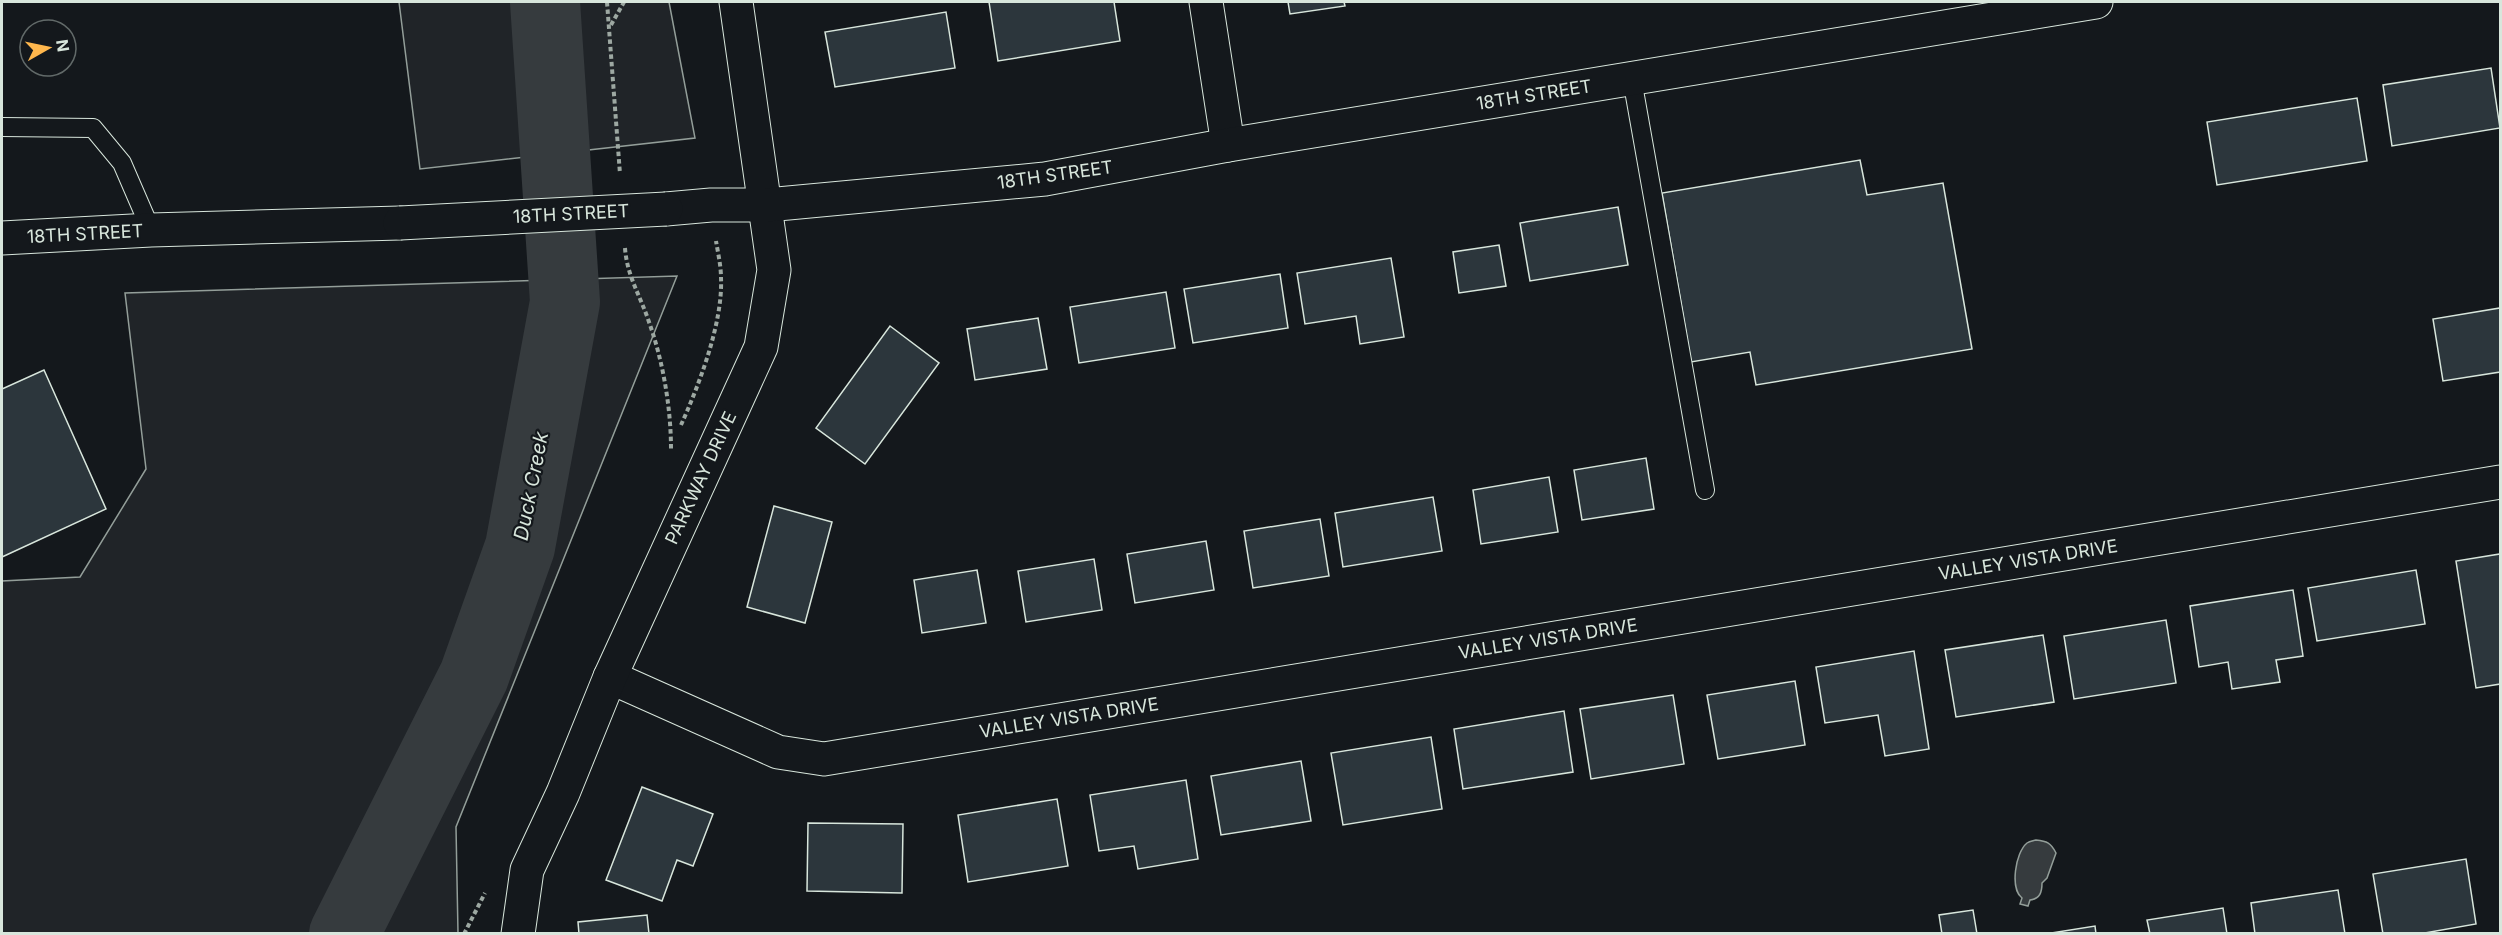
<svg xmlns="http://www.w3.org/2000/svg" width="2502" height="935" viewBox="0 0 2502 935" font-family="Inter,sans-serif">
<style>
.green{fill:#202428;stroke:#939e99;stroke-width:1.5}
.water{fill:#363b3e;stroke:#939e99;stroke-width:1.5}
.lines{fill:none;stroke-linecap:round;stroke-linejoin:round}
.river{stroke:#363b3e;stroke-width:70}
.building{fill:#2c363c;stroke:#d8e6dc;stroke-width:1.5}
.service-casing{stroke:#d8e6dc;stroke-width:20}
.minor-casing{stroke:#d8e6dc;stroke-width:35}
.tertiary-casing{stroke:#d8e6dc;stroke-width:35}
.path{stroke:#9da8a2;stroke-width:4;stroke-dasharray:4.5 3;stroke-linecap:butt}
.service{stroke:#14181c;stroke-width:18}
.minor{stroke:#14181c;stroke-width:33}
.tertiary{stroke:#14181c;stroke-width:33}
.tertiary-bridge-casing{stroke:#d8e6dc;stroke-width:35;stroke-linecap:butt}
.tertiary-bridge{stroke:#14181c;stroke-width:33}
.labels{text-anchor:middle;stroke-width:4.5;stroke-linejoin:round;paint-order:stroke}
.street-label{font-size:18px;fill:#d8e6dc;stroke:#14181c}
.water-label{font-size:20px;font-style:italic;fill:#d8e6dc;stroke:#14181c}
</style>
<rect width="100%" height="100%" fill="#14181c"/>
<g class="green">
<polygon points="399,2 669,2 695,138 420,169"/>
<polygon points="677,276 456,827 458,933 2,933 2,581 80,577 146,469 125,293"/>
</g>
<path class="water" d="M2036,840C2047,841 2051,843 2056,853L2047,878L2042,883C2042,892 2040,899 2030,900L2028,906L2020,904L2022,898C2010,889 2015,853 2027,843C2030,841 2033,841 2036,840Z"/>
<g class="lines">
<polyline class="river" points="344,934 474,676 520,547 565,302 545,2"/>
</g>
<g class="building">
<polygon points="989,2 1114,2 1120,41 998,61"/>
<polygon points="1288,2 1344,2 1345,6 1290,14"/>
<polygon points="946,12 955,68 835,87 825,32"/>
<polygon points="2491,68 2500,128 2392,146 2383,85"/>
<polygon points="2357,98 2367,161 2217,185 2207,122"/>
<polygon points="1860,160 1867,195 1943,183 1972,349 1756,385 1750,352 1691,362 1662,193"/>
<polygon points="1618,207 1628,265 1530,281 1520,223"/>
<polygon points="1499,245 1506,286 1459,293 1453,252"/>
<polygon points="1391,258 1404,337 1360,344 1356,316 1305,324 1297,273"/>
<polygon points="1280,274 1288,328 1193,343 1184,289"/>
<polygon points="1166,292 1175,348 1079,363 1070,307"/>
<polygon points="2500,308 2500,372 2443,381 2433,319"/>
<polygon points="1038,318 1047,369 975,380 967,329"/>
<polygon points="890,326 939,363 865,464 816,428"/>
<polygon points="44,370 106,509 2,557 2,389"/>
<polygon points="1646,458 1654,509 1582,520 1574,470"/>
<polygon points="1549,477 1558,532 1481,544 1473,490"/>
<polygon points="1433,497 1442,551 1343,567 1335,513"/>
<polygon points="774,506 832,522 805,623 747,607"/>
<polygon points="1320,519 1329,576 1253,588 1244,531"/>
<polygon points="1206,541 1214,590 1135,603 1127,554"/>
<polygon points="2500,554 2500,684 2476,688 2456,561"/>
<polygon points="1094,559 1102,610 1026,622 1018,571"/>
<polygon points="977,570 986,623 922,633 914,580"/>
<polygon points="2416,570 2425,624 2317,641 2308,588"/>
<polygon points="2293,590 2303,656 2276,660 2280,682 2232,689 2228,662 2199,667 2190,606"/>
<polygon points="2166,620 2176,683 2074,699 2064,636"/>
<polygon points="2043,635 2054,702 1956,717 1945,650"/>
<polygon points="1914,651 1929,749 1885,756 1878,715 1825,723 1816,667"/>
<polygon points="1795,681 1805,745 1718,759 1707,695"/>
<polygon points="1673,695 1684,764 1591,779 1580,709"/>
<polygon points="1564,711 1573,772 1463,789 1454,729"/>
<polygon points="1431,737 1442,809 1343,825 1331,753"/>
<polygon points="1301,761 1311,821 1221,835 1211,776"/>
<polygon points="1186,780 1198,859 1138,869 1134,846 1099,851 1090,795"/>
<polygon points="642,787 713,814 693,866 677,860 662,901 606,880"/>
<polygon points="1057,799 1068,866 968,882 958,815"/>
<polygon points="808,823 903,824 902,893 807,891"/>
<polygon points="2466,859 2476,924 2419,934 2383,934 2373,874"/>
<polygon points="2338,890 2345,934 2255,934 2251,903"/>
<polygon points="2223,908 2227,934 2150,934 2147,920"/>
<polygon points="1973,910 1977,934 1942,934 1939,915"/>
<polygon points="647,915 649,934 579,934 578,922"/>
<polygon points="2095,926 2096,934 2045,934"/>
</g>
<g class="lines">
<defs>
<g id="service">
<polyline points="1632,79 1705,490"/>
<polyline points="2,127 93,128 122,163 151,230"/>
</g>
<g id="minor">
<polyline points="1206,2 1228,145"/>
<polyline points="610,677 778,752 824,759 2500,482"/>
<polyline points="518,934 527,870 563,793 610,677 761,347 774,270 736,2"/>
</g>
<g id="tertiary">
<polyline points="666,209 711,205 767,205 1045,179 1228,145 2096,2"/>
<polyline points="2,238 151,230 400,223"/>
</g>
</defs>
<use href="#service" class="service-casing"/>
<use href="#minor" class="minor-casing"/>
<use href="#tertiary" class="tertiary-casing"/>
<g class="path">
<polyline points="607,2 620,174"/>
<polyline points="611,25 624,2"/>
<path d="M625,248C627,276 640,295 649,322C663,361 671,408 671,449"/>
<path d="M681,425C699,385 723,323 721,278C721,266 718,253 716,241"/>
<polyline points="464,934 485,893"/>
</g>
<use href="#service" class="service"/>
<use href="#minor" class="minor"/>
<use href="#tertiary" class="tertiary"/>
<defs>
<polyline id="tertiary-bridge" points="400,223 666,209"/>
</defs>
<use href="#tertiary-bridge" class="tertiary-bridge-casing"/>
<use href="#tertiary-bridge" class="tertiary-bridge"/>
</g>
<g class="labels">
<g class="street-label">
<text transform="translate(1534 95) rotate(-9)" y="6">18TH STREET</text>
<text transform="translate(1055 175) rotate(-8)" y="6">18TH STREET</text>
<text transform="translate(571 214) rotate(-3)" y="6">18TH STREET</text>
<text transform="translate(85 234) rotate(-3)" y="6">18TH STREET</text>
<text transform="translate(701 478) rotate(-65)" y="6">PARKWAY DRIVE</text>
<text transform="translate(2028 560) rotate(-9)" y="6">VALLEY VISTA DRIVE</text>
<text transform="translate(1548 639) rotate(-9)" y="6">VALLEY VISTA DRIVE</text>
<text transform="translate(1069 718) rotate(-9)" y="6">VALLEY VISTA DRIVE</text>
</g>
<g class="water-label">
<text transform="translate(531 486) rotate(-79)" y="7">Duck Creek</text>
</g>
</g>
<rect width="2502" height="935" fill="none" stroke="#d8e6dc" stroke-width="6"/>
<g transform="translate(48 48) rotate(81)"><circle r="28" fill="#14181c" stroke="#626a69" stroke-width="1.5"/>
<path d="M0-4.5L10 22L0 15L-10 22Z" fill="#ffb74d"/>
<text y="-9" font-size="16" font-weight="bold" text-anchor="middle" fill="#d8e6dc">N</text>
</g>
</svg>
